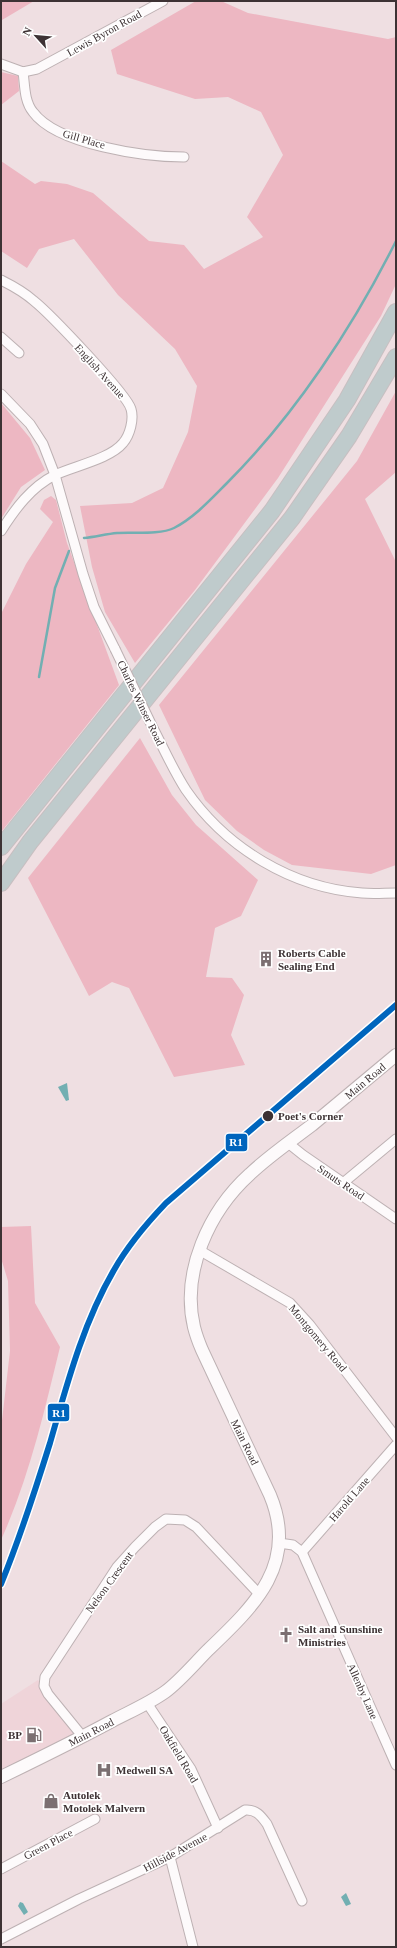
<svg xmlns="http://www.w3.org/2000/svg" width="397" height="1948" viewBox="0 0 397 1948" font-family="'Times New Roman',serif">
<style>
.built{fill:#efd4d9}
.green{fill:#edb7c2}
.water{fill:#72afb2}
.lines{fill:none;stroke-linecap:round;stroke-linejoin:round}
.stream{stroke:#72afb2;stroke-width:2.5}
.street-casing{stroke:#bdb1b3;stroke-width:11}
.secondary-casing{stroke:#bdb1b3;stroke-width:14}
.highway-casing{stroke:#c7bfc1;stroke-width:18}
.street{stroke:#fdfafb;stroke-width:9}
.secondary{stroke:#fdfafb;stroke-width:12}
.highway{stroke:#bfcbcc;stroke-width:16}
.street-bridge-casing{stroke:#bdb1b3;stroke-width:11;stroke-linecap:butt}
.street-bridge{stroke:#fdfafb;stroke-width:9}
.rail-1-casing{stroke:#fff;stroke-width:9}
.rail-1{stroke:#0065bd;stroke-width:6}
.stop-dot{fill:#3d3234;stroke:#fff;stroke-width:1.5}
.labels{text-anchor:middle;stroke-width:3.5;stroke-linejoin:round;paint-order:stroke}
.street-label{font-size:11px;fill:#3d3234;stroke:#fff}
.poi-label{font-size:11px;font-weight:bold;fill:#3d3234;stroke:#fff;text-anchor:start}
.stop-label{font-size:11px;font-weight:bold;fill:#3d3234;stroke:#fff;text-anchor:start}
.line-badge{stroke:#fff;stroke-width:1.5}
.badge-label{font-size:11px;text-anchor:middle;font-weight:bold;fill:#fff}
</style>
<rect width="100%" height="100%" fill="#efdfe2"/>
<polygon class="built" points="38,1680 78,1736 1,1772 1,1704"/>
<g class="green">
<polygon points="1,1 34,1 2,20 1,22"/>
<polygon points="196,1 221,1 248,13 388,39 396,37 396,284 381,316 278,478 195,590 135,663 105,612 92,567 80,506 132,503 163,488 188,432 197,386 175,349 118,295 74,239 39,249 27,268 1,251 1,161 35,184 41,181 67,184 93,193 149,241 184,245 204,269 263,237 247,217 283,155 261,112 228,97 195,99 117,74 111,50"/>
<polygon points="1,72 18,76 19,91 1,105"/>
<polygon points="396,391 396,472 365,499 396,562 396,865 371,874 292,865 264,850 237,831 205,800 159,705 357,461"/>
<polygon points="1,403 30,438 45,470 21,487 1,519"/>
<polygon points="51,496 56,500 67,543 119,685 1,832 1,614 26,564 53,522 40,509 44,500"/>
<polygon points="140,738 172,795 196,825 258,880 241,916 215,928 206,977 232,978 244,995 231,1035 245,1065 174,1077 129,988 112,982 89,996 28,878"/>
<path d="M31,1226L35,1303L60,1347C44,1413 29,1478 1,1540V1429L10,1351L8,1281L1,1258V1227Z"/>
</g>
<g class="water">
<polygon points="67,1083 69,1100 66,1101 58,1087"/>
<polygon points="346,1893 351,1904 346,1906 341,1897"/>
<polygon points="20,1902 23,1903 28,1912 24,1915 18,1906"/>
</g>
<g class="lines">
<g class="stream">
<path d="M84,538C95,537 106,534 117,533C133,532 160,535 174,528C195,517 211,499 227,483C295,415 353,327 396,241"/>
<polyline points="39,677 55,588 69,551"/>
</g>
<defs>
<g id="street">
<polyline points="1,64 23,72 37,69 163,1"/>
<path d="M23,72C25,85 24,101 33,112C57,145 146,157 184,157"/>
<path d="M1,280C13,286 24,292 34,301C49,313 127,394 131,409C134,419 130,435 123,443C110,459 74,466 55,475C31,487 15,509 1,531"/>
<polyline points="1,337 19,353"/>
<polyline points="1,394 30,424 43,444 55,475 83,574 94,607 115,649"/>
<path d="M152,726C163,747 173,770 186,790C226,848 292,888 362,893C373,894 385,893 396,893"/>
<polyline points="288,1143 303,1155 396,1219"/>
<polyline points="343,1183 396,1139"/>
<polyline points="199,1250 290,1303 310,1325 396,1437"/>
<polyline points="279,1543 293,1545 302,1552 396,1765"/>
<polyline points="302,1552 396,1445"/>
<polyline points="147,1703 191,1769 218,1828"/>
<polyline points="83,1737 48,1694 44,1686 45,1677 117,1567 135,1547 155,1527 166,1519 185,1520 196,1527 260,1595"/>
<polyline points="170,1857 193,1947"/>
<polyline points="1,1869 95,1819"/>
<path d="M1,1939L79,1899L170,1857L245,1810C256,1809 261,1816 267,1824L302,1901"/>
</g>
<path id="secondary" d="M1,1777C38,1759 75,1741 112,1721C129,1712 148,1704 165,1692C180,1681 194,1664 208,1650C254,1606 299,1564 270,1495L202,1350C199,1343 196,1335 194,1327C181,1272 209,1211 250,1174C269,1156 291,1141 312,1125C340,1102 368,1078 396,1055"/>
<g id="highway">
<polyline points="1,847 272,511 347,400 396,312"/>
<polyline points="1,883 30,842 292,518 349,436 396,357"/>
</g>
</defs>
<use href="#street" class="street-casing"/>
<use href="#secondary" class="secondary-casing"/>
<use href="#highway" class="highway-casing"/>
<use href="#street" class="street"/>
<use href="#secondary" class="secondary"/>
<use href="#highway" class="highway"/>
<defs>
<polyline id="street-bridge" points="115,649 152,726"/>
</defs>
<use href="#street-bridge" class="street-bridge-casing"/>
<use href="#street-bridge" class="street-bridge"/>
<defs>
<path id="rail-1" d="M1,1584C20,1538 35,1491 50,1443C67,1384 83,1323 114,1270C128,1245 147,1223 166,1203L396,1005"/>
</defs>
<use href="#rail-1" class="rail-1-casing"/>
<use href="#rail-1" class="rail-1"/>
</g>
<defs>
<symbol id="building-bare" viewBox="-9 -9 18 18"><path d="M-4-6H4V6H1V3H-1V6H-4ZM-2.5-4.3h1.7v1.8h-1.7ZM.8-4.3h1.7v1.8H.8ZM-2.5-1h1.7V.8h-1.7ZM.8-1h1.7V.8H.8Z" fill="#7b6f71" stroke="#fff" stroke-width="2.5" paint-order="stroke"/></symbol>
<symbol id="church-bare" viewBox="-9 -9 18 18"><path d="M-1.2-6h2.4v3.5h3.3v2.4h-3.3V6h-2.4V-.1h-3.3v-2.4h3.3Z" fill="#7b6f71" stroke="#fff" stroke-width="2.5" paint-order="stroke"/></symbol>
<symbol id="fuel-bare" viewBox="-9 -9 18 18"><path d="M-5.5-6h7V0h2V4h1.3V-2.5L3-4.5l.8-.8L6-3V5H2.5V1h-1V6h-7ZM-4.2-4.7v3.2H.2V-4.7Z" fill="#7b6f71" stroke="#fff" stroke-width="2.5" paint-order="stroke"/></symbol>
<symbol id="hospital-bare" viewBox="-9 -9 18 18"><path d="M-5-5h3v3.5h4V-5h3V5h-3V1.5h-4V5h-3Z" fill="#7b6f71" stroke="#fff" stroke-width="2.5" paint-order="stroke"/></symbol>
<symbol id="shop-bare" viewBox="-9 -9 18 18"><path d="M-5-2.5h2.3a2.7 3.5 0 0 1 5.4 0H5L5.5 6h-11ZM-1.5-2.5h3a1.5 2.3 0 0 0-3 0Z" fill="#7b6f71" stroke="#fff" stroke-width="2.5" paint-order="stroke"/></symbol>
</defs>
<g fill-rule="evenodd">
<use href="#building-bare" x="255" y="948" width="22" height="22"/>
<use href="#church-bare" x="275" y="1624" width="22" height="22"/>
<use href="#fuel-bare" x="23" y="1724" width="22" height="22"/>
<use href="#hospital-bare" x="93" y="1759" width="22" height="22"/>
<use href="#shop-bare" x="40" y="1790" width="22" height="22"/>
</g>
<circle class="stop-dot" cx="268" cy="1116" r="6"/>
<g class="labels">
<g class="street-label">
<text transform="translate(104 33) rotate(-29)" y="4">Lewis Byron Road</text>
<text transform="translate(84 139) rotate(16)" y="4">Gill Place</text>
<text transform="translate(100 371) rotate(48)" y="4">English Avenue</text>
<text transform="translate(141 703) rotate(64)" y="4">Charles Winser Road</text>
<text transform="translate(365 1081) rotate(-40)" y="4">Main Road</text>
<text transform="translate(341 1182) rotate(34)" y="4">Smuts Road</text>
<text transform="translate(318 1338) rotate(50)" y="4">Montgomery Road</text>
<text transform="translate(245 1442) rotate(64)" y="4">Main Road</text>
<text transform="translate(349 1499) rotate(-49)" y="4">Harold Lane</text>
<text transform="translate(109 1582) rotate(-54)" y="4">Nelson Crescent</text>
<text transform="translate(363 1691) rotate(66)" y="4">Allenby Lane</text>
<text transform="translate(91 1732) rotate(-27)" y="4">Main Road</text>
<text transform="translate(179 1754) rotate(59)" y="4">Oakfield Road</text>
<text transform="translate(48 1844) rotate(-28)" y="4">Green Place</text>
<text transform="translate(175 1852) rotate(-28)" y="4">Hillside Avenue</text>
</g>
<g class="poi-label">
<text x="278" y="957">Roberts Cable<tspan x="278" dy="13">Sealing End</tspan></text>
<text x="298" y="1633">Salt and Sunshine<tspan x="298" dy="13">Ministries</tspan></text>
<text x="22" y="1739" text-anchor="end">BP</text>
<text x="116" y="1774">Medwell SA</text>
<text x="63" y="1799">Autolek<tspan x="63" dy="13">Motolek Malvern</tspan></text>
</g>
<g class="stop-label">
<text x="278" y="1120">Poet's Corner</text>
</g>
</g>
<g class="line-badge">
<rect x="225" y="1133" width="23" height="19" rx="4" fill="#0065bd"/>
<rect x="47" y="1403" width="23" height="19" rx="4" fill="#0065bd"/>
</g>
<g class="badge-label">
<text x="236" y="1146">R1</text>
<text x="59" y="1417">R1</text>
</g>
<rect width="397" height="1948" fill="none" stroke="#3d3234" stroke-width="4"/>
<g transform="translate(36 36) rotate(297)" stroke="#ffffff" stroke-width="3" paint-order="stroke">
<path d="M0-3L7 15L0 10L-7 15Z" fill="#3d3234"/>
<text y="-6" font-size="11" font-weight="bold" text-anchor="middle" fill="#3d3234">N</text>
</g>
</svg>
